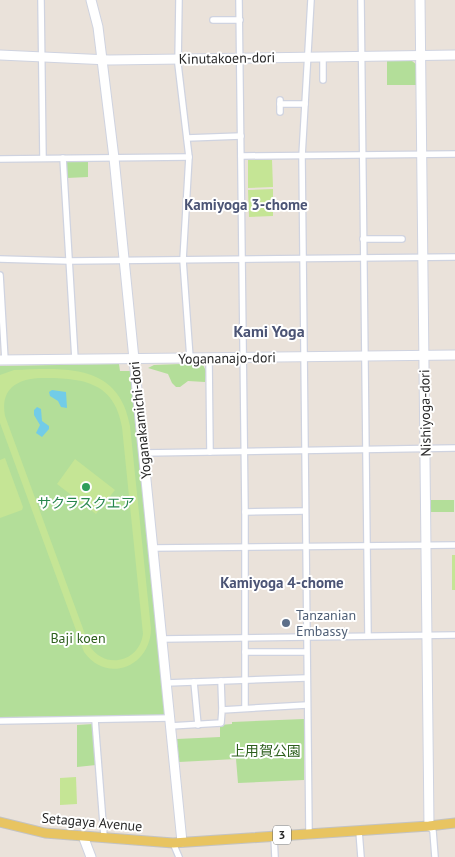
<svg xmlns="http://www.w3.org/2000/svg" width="455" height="857" viewBox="0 0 455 857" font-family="'PT Sans','Noto Sans JP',sans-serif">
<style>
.green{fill:#b3de99}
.pitch{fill:#c5e595;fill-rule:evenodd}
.water{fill:#72cce7}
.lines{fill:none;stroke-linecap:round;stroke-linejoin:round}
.street-casing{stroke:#cfd3e0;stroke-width:8}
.secondary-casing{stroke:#cfd3e0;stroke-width:11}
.primary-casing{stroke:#c3c3c3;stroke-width:11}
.street{stroke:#fff;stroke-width:5.5}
.secondary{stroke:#fff;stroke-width:9}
.primary{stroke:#e8c461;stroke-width:9}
.leisure-dot{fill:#2e9e5b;stroke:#fff;stroke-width:2}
.service-dot{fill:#5c6f8a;stroke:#fff;stroke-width:2}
.labels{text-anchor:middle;stroke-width:4;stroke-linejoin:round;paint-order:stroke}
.shield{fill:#fff;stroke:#686868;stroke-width:1}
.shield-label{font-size:12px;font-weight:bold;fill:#282828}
.street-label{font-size:14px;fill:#282828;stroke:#fff}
.leisure-label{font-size:14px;fill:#27864d;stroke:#fff}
.service-label{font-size:14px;fill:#4e5e75;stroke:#fff;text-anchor:start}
.park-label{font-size:14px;fill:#2d5f1d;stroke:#fff}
.neighbourhood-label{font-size:15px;font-weight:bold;fill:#4b5475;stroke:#fff}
.quarter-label{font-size:16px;font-weight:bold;fill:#4b5475;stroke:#fff}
</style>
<rect width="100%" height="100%" fill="#eae2da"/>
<g class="green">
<polygon points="387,61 412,61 417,65 417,85 387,85"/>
<polygon points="66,162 88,162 88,177 67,178"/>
<polygon points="119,364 120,371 130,371 165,713 162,716 0,717 0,366"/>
<polygon points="181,364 203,365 206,371 205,382 188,381 180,387 176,387 172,383 168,374 148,368 154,365"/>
<rect x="431" y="500" width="23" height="12"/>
<polygon points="304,719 304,780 238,783 236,759 179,762 177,739 220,737 220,725 232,724 232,722"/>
<polygon points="93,724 96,765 77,767 77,725"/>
</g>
<g class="pitch">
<polygon points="248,160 272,160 273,187 248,188"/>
<polygon points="273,189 273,216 249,217 248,190"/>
<path d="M14,370C65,368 119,363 130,426L151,629C150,667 107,684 84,652L0,423V375ZM40,378C80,378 114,380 122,427L143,634C139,663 104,670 89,645L5,416C0,389 17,379 40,378Z"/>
<polygon points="5,458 23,507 22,510 0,518 0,460"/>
<polygon points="75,459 115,490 96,514 57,484"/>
<rect x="452" y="555" width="3" height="35"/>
<polygon points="76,777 77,804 60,805 60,778"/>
</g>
<g class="water">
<polygon points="52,390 66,392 67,408 61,407 58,401 50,396 49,392"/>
<polygon points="37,407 41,409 42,421 49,426 49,429 42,437 36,433 40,425 34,415 34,410"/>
</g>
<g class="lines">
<defs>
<g id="street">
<polyline points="41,0 43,158"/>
<polyline points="179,0 178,64 189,157 183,260 190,358"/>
<polyline points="239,0 245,512 245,708"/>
<polyline points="361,0 368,635"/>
<polyline points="213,20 240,20"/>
<polyline points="323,57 323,80"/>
<polyline points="280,104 305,104"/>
<polyline points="280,112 280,100"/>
<polyline points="187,138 241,136"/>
<polyline points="241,156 455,154"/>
<polyline points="63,158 75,359"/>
<polyline points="0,159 189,157"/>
<polyline points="363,239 402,239"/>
<polyline points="0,259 69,261 455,257"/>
<polyline points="0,275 5,360"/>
<polyline points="209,358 210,452"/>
<polyline points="143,453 455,448"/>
<polyline points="245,512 305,511"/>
<polyline points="153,548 455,545"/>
<polyline points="162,639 455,635"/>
<polyline points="245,652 306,652"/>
<polyline points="221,681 222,710"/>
<polyline points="194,682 198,725"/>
<polyline points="166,683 306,678"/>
<polyline points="95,720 104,836"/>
<polyline points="0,721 170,718"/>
<polyline points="170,726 221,723 222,710 307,705"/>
<polyline points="429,826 433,831 435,857"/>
<polyline points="359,831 361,857"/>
<polyline points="309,833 302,156 311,0"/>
<polyline points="274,836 275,857"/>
<polyline points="173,843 179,857"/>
</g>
<g id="secondary">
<polyline points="91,0 98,27 114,158 182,842"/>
<polyline points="420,0 429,826"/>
<polyline points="0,55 109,60 455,55"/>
<polyline points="0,360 455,355"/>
<polyline points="83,836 91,857"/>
</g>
<polyline id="primary" points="0,822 45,833 173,843 429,826 455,823"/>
</defs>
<use href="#street" class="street-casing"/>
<use href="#secondary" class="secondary-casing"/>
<use href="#primary" class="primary-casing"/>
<use href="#street" class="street"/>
<use href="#secondary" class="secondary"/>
<use href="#primary" class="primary"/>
</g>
<circle class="leisure-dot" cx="86" cy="487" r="5"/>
<circle class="service-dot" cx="286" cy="623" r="5"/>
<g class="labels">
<rect class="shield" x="273" y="825.5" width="18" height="19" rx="4"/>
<g class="shield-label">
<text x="282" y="839">3</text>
</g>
<g class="street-label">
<text transform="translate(227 58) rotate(-1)" y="5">Kinutakoen-dori</text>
<text transform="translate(227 358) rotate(-1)" y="5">Yogananajo-dori</text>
<text transform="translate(425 413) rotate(-91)" y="5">Nishiyoga-dori</text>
<text transform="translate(140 420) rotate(-96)" y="5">Yoganakamichi-dori</text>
<text transform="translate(92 822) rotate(5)" y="5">Setagaya Avenue</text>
</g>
<g class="leisure-label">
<text x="86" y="508">サクラスクエア</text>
</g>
<g class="service-label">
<text x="296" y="620">Tanzanian<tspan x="296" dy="16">Embassy</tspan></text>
</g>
<g class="park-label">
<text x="78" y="643">Baji koen</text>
<text x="266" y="756">上用賀公園</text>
</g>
<g class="neighbourhood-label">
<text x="246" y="210">Kamiyoga 3-chome</text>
<text x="282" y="588">Kamiyoga 4-chome</text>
</g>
<g class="quarter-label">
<text x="269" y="337">Kami Yoga</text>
</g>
</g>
</svg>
